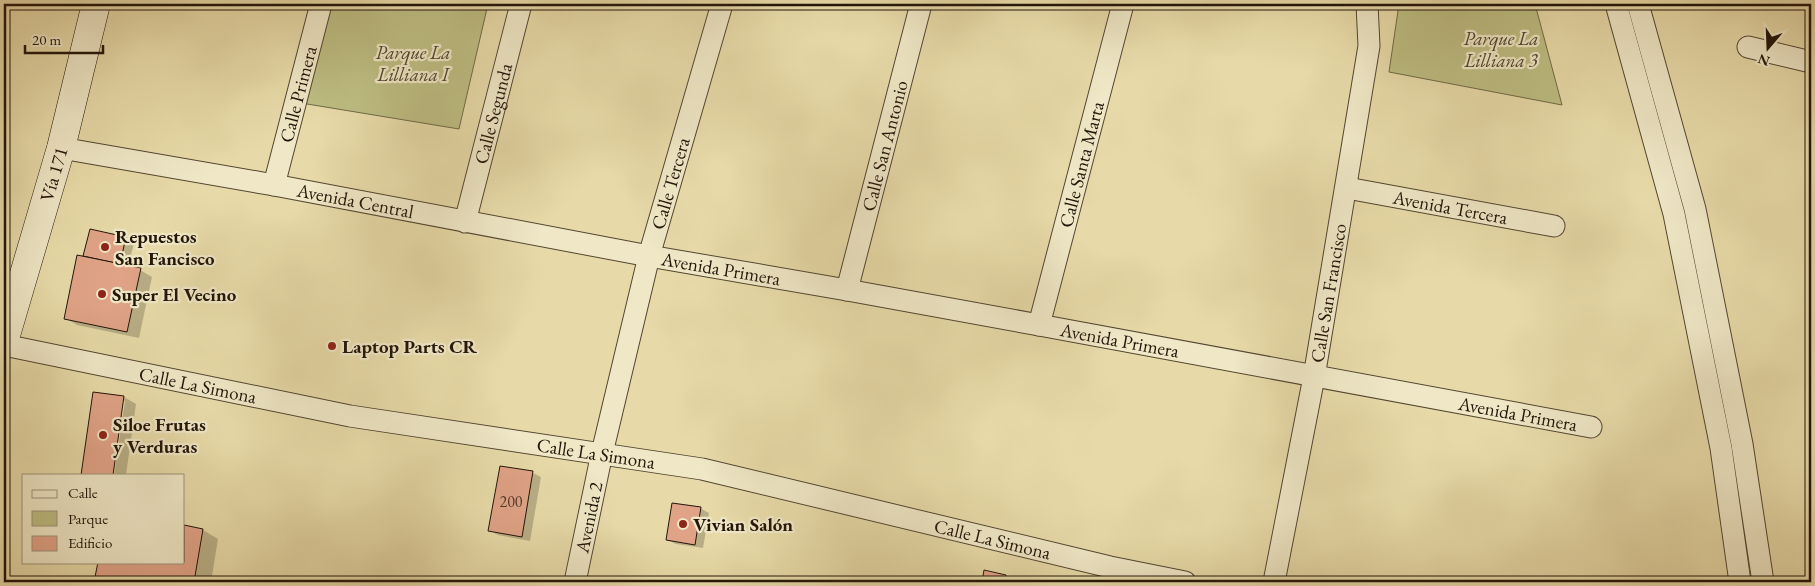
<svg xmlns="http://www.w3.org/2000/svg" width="1815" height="586" viewBox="0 0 1815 586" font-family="'EB Garamond',serif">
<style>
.green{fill:#bdbd82;stroke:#706946}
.shadow{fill:#0003}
.building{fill:#e0a387;stroke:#221509}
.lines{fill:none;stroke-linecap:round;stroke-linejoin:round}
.street-casing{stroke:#534631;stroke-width:23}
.secondary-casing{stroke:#221509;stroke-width:29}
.street{stroke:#efe7c6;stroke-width:21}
.secondary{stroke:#efe7c6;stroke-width:28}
.poi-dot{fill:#8f2418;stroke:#efe7c6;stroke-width:2}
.labels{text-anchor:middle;stroke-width:4.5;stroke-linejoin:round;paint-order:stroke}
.number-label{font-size:16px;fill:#523828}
.park-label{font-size:19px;font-style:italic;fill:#50472d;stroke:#efe7c6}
.street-label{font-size:19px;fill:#221509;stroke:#efe7c6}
.poi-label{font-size:19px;font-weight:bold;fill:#221509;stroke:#efe7c6;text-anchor:start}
</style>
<rect width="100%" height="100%" fill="#e7daa8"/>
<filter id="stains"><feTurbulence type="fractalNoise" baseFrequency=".004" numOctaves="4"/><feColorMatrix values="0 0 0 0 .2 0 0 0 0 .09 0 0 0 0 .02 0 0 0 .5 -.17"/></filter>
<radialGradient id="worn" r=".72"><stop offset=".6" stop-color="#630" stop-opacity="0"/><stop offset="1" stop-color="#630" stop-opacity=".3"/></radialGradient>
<g class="green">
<polygon points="321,4 488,4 459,129 295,102"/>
<polygon points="1399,4 1535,4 1562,105 1389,72"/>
</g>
<g class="shadow">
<polygon points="125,239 134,243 128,267 140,270 152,277 139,338 77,325 65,318 89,259 85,256"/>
<polygon points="94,393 124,397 136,404 126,475 114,475 125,401"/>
<polygon points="533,473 541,477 530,541 498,535 490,531"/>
<polygon points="700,508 709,513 703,548 676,544 667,540"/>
<polygon points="184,526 203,530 218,539 211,582 95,582 99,562 184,562"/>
<polygon points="985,571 1006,576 1014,581 1014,582 983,582"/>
</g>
<g class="building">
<polygon points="90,229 126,237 120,264 83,256"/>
<polygon points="77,255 141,268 127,332 64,319"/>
<polygon points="93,392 124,396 113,475 81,475"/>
<polygon points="500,466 533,471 522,537 488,531"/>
<polygon points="672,503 701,507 695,545 666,540"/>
<polygon points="184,525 203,529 194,582 94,582 98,562 184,562"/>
<polygon points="984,570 1006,575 1005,582 982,582"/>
</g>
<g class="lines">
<defs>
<g id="street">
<polyline points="1616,4 1674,214 1721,448 1740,582"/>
<polyline points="1638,4 1695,209 1742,444 1763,582"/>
<polyline points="1748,47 1811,62"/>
<path id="s1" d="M61,148L274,185L649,256L847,290L1039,325L1591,427"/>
<path id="s2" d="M274,185L321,4"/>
<path id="s3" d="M1347,188L1554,226"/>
<path id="s4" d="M465,222L521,4"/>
<path id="s5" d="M847,290L921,4"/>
<path id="s6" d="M1039,325L1123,4"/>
<path id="s7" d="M4,345L350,416L702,469L1110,567L1185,582"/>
<path id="s8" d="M575,582L602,453L649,256L722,4"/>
<path id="s9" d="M1274,582L1314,377L1369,46L1367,4"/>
</g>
<g id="secondary">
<path id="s10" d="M4,342L61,148L96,4"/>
</g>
</defs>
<use href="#street" class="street-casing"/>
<use href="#secondary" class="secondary-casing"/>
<use href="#street" class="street"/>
<use href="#secondary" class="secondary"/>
</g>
<g class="poi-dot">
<circle cx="105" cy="247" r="5"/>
<circle cx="102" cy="294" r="5"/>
<circle cx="332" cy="346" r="5"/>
<circle cx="103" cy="435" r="5"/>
<circle cx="683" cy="524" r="5"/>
</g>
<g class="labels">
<g class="number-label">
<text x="511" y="507">200</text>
</g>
<g class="park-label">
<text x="1501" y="45">Parque La<tspan x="1501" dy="22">Lilliana 3</tspan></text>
<text x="413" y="59">Parque La<tspan x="413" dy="22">Lilliana I</tspan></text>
</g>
<g class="street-label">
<text dy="7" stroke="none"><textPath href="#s2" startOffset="94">Calle Primera</textPath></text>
<text dy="7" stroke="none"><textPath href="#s4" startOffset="112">Calle Segunda</textPath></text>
<text dy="7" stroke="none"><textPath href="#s5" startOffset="149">Calle San Antonio</textPath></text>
<text dy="7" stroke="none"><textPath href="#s6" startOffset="166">Calle Santa Marta</textPath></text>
<text dy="7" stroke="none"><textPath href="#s10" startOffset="175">Vía 171</textPath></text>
<text dy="7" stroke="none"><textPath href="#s8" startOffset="410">Calle Tercera</textPath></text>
<text dy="7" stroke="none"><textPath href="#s1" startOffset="299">Avenida Central</textPath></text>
<text dy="7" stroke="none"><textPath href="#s3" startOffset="105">Avenida Tercera</textPath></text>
<text dy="7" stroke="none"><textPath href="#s1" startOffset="671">Avenida Primera</textPath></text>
<text dy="7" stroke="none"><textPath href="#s9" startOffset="294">Calle San Francisco</textPath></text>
<text dy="7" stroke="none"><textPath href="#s1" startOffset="1076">Avenida Primera</textPath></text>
<text dy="7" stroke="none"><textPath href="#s7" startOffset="198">Calle La Simona</textPath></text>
<text dy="7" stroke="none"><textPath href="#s1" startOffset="1481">Avenida Primera</textPath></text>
<text dy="7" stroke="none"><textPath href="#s7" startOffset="602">Calle La Simona</textPath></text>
<text dy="7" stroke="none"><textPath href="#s8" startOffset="66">Avenida 2</textPath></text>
<text dy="7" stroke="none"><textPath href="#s7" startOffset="1008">Calle La Simona</textPath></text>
</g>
<g class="poi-label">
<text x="115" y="243">Repuestos<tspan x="115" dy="22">San Fancisco</tspan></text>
<text x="112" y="301">Super El Vecino</text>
<text x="342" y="353">Laptop Parts CR</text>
<text x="113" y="431">Siloe Frutas<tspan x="113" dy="22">y Verduras</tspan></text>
<text x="693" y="531">Vivian Salón</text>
</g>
</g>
<rect width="1815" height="586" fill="none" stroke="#e7daa8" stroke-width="20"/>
<rect x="5" y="5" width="1805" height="576" fill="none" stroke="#221509" stroke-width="2.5"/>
<rect x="10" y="10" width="1795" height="566" fill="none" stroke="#221509"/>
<rect x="22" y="474" width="162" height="90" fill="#efe7c6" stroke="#9d937a"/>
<rect x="32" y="490" width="25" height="8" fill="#efe7c6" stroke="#9d937a"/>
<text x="68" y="498" font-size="15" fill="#221509">Calle</text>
<rect x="32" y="511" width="25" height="15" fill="#bdbd82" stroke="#9d937a"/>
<text x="68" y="524" font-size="15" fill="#221509">Parque</text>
<rect x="32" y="536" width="25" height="15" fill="#e0a387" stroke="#9d937a"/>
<text x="68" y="548" font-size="15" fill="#221509">Edificio</text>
<g transform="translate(1768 48) rotate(199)" stroke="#efe7c6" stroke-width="4" paint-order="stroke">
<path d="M0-4L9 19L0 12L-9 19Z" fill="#221509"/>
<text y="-8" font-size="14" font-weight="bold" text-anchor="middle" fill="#221509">N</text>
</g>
<path d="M25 45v8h78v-8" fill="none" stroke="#221509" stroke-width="2.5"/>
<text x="32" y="45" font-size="15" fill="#221509" stroke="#efe7c6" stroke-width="4" paint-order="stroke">20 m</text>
<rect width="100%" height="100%" filter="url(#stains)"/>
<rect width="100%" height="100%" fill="url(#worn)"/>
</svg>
